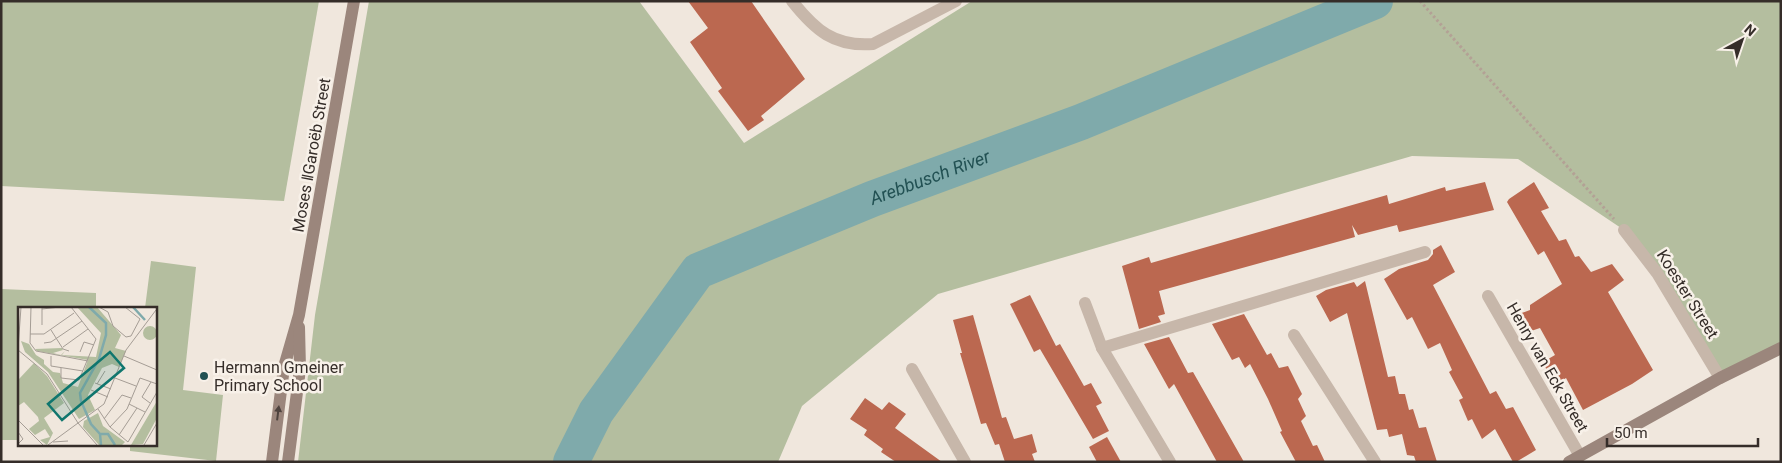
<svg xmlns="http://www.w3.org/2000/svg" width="1782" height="463" viewBox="0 0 1782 463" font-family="Roboto,sans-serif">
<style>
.green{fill:#b4be9f}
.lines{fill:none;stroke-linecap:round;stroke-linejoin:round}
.river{stroke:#7faaab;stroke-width:36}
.building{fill:#bb6850}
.path{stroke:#b3a195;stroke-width:3;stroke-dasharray:2.5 2.5;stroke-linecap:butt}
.street{stroke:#c7b7aa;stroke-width:12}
.secondary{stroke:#9b867c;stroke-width:12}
.oneway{fill:#4e433e}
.poi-dot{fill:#225153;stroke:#f8f1e9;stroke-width:2}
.labels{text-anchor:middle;stroke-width:5;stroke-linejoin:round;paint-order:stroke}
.street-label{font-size:16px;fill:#352d29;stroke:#f8f1e9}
.poi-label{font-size:16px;fill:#352d29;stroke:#f8f1e9;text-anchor:start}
.water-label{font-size:18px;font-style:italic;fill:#225153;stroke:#f8f1e9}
.inset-river{fill:none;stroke:#7faaab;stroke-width:2.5}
.inset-road{fill:none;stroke:#a59d95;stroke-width:1}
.view{fill:#0f766e;fill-opacity:0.15;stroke:#0f766e;stroke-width:2.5}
.inset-edge{fill:none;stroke:#352d29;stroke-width:2.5}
</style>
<rect width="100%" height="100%" fill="#f0e7dd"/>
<g class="green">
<polygon points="1,1 319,1 284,201 1,186"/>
<polygon points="369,1 639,1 744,143 972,1 1781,1 1781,344 1720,378 1624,230 1518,159 1412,156 938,294 802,406 778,462 298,462 315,315"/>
<polygon points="151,261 196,267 183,390 223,395 216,461 130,451 130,444 155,444 155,308 145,308"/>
<polygon points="1,289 96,293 96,308 19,308 19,440 1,440"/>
</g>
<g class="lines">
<path class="river" id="s1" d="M571,462L596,412L698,271L872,199L1081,122L1375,1"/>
</g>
<g class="building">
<polygon points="688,1 751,1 805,79 761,116 764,120 748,131 718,91 722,88 690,42 708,28"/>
<polygon points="1485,182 1494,210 1399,232 1397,225 1358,235 1352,225 1355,237 1159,291 1165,314 1158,316 1161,322 1139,329 1122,266 1149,257 1151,263 1387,195 1389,204 1445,187 1446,191"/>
<polygon points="1534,182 1549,208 1541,211 1559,241 1566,239 1575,257 1579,256 1591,272 1612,264 1624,280 1608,292 1653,370 1632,384 1583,410 1566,378 1554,386 1543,362 1555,355 1540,328 1525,333 1516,315 1530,310 1530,305 1562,284 1544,251 1538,255 1507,202 1509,199"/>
<polygon points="1441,245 1455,272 1433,285 1490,394 1496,391 1506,409 1513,407 1536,450 1516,462 1513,462 1495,429 1482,439 1472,419 1468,421 1459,400 1463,398 1449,372 1452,370 1440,343 1428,349 1412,317 1407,320 1384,279 1399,269 1428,260 1433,254 1433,250"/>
<polygon points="1365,281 1388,377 1395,376 1399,394 1405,394 1409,410 1413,409 1419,428 1426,427 1437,462 1416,462 1414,456 1407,455 1402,434 1389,437 1387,429 1377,430 1347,313 1330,322 1316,296 1326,290 1354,282 1357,287"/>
<polygon points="1030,295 1056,346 1060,344 1084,386 1091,383 1102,403 1096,406 1109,431 1093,439 1040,349 1034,352 1010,304"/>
<polygon points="1244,314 1267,355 1271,353 1279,368 1288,366 1302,394 1298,399 1306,416 1301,421 1313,446 1317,445 1325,462 1296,462 1280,432 1282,431 1268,399 1250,364 1245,368 1239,357 1232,360 1212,324"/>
<polygon points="973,315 1002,418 1006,417 1014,439 1032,434 1037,452 1032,454 1035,462 1005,462 999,444 995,445 986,423 981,424 960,353 962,353 953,320"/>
<polygon points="1169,337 1188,373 1193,372 1244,462 1217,462 1174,384 1169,389 1144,344"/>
<polygon points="865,398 882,410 889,402 906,414 895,428 942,462 896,462 881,452 883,449 864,435 867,430 850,419"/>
<polygon points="1107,437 1121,462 1097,462 1089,447"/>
</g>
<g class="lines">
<polyline class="path" points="1420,1 1614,219"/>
<g class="street">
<path d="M792,1C815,30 834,47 873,44L956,1"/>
<polyline points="1624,230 1657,273 1720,378"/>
<polyline points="1488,296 1580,456"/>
<polyline points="1085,303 1102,348 1170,462"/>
<polyline points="1294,335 1375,462"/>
<polyline points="1102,348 1425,252"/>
<polyline points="912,369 965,462"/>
</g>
<g class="secondary">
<polyline points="272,462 284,367 299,315 354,1"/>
<polyline points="288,462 300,369 299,327"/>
<polyline points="1569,462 1720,378 1781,348"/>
</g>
</g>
<defs><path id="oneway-solid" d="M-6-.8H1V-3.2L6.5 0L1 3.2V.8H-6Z" transform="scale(1.25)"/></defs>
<use class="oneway" href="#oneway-solid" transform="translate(278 413) rotate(-83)"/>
<circle class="poi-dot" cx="204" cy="376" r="5"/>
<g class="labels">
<g class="street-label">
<text transform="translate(311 155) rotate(-80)" y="6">Moses ǁGaroëb Street</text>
<text transform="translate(1688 294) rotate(58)" y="6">Koester Street</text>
<text transform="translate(1548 367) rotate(60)" y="6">Henry van Eck Street</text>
</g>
<g class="poi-label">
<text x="214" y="373">Hermann Gmeiner<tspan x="214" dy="18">Primary School</tspan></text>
</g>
<g class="water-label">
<text dy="6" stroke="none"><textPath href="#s1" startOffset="480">Arebbusch River</textPath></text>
</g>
</g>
<g transform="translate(18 307)">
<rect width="139" height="139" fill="#f0e7dd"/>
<path d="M59,0H79L103,28L97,41L108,44L101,60L94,57L84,61L70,88L77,103L61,112L30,65L7,45L3,34L11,37L18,48L26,53V57L35,65L42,66L45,76L60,80L70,53L19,44L17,42L44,41L45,43L35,46L43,48L47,44L44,48L78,50L83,26ZM125 26a7 7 0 1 1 14 0a7 7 0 1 1-14 0ZM16,56L29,69L46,96L26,111L35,126L29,138L22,133L32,130L27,122L17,128L11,122L21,114L20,110L6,95L0,99L1,72ZM139,94V111L125,137L113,138ZM80,106L85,119L107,135L104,138H81L65,120L66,114Z" fill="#b4be9f"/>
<path class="inset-river" d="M71,0L88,16V28L81,52L62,86L63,94L73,117L82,127L83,138M115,0L127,13M82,127H90L97,138"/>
<path class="inset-road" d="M13,0L12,36L18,44L70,54M81,0L90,5L95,19L108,30L113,29L122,12L107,0M24,2L42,0M24,18V0M33,23L45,42L51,44M12,27H26L56,6M26,36L33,35L64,14M45,40L70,22M0,42L3,0M0,43L29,67L60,116L79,138M62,45L66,35L76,38M33,49V59L65,64M106,49L139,63M43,61V71L61,73L78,32L53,0M97,71L118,79M77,76L93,82M79,77L87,64M73,83L90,90M132,96L124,90L133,75M111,97L127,105M80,102L92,120L110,135L139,85M86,112L104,88L113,91M0,113L25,138M92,120L109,102L122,71L139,77M0,125L5,132L0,137M101,128L119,101M35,135L50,134M30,138L86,97L108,43L138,3M126,138L139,116"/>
<path class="view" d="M92,45L106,61L44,113L30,97Z"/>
<rect width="139" height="139" class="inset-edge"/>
</g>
<rect width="1782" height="463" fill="none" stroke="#352d29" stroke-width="5"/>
<g transform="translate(1742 40) rotate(40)" stroke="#f8f1e9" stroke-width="4" paint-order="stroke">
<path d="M0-4L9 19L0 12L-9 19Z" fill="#352d29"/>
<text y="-8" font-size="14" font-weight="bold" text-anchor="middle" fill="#352d29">N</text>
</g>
<path d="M1607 438v8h151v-8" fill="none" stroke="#352d29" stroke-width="2.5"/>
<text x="1614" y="438" font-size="15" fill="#352d29" stroke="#f8f1e9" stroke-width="4" paint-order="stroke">50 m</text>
</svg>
